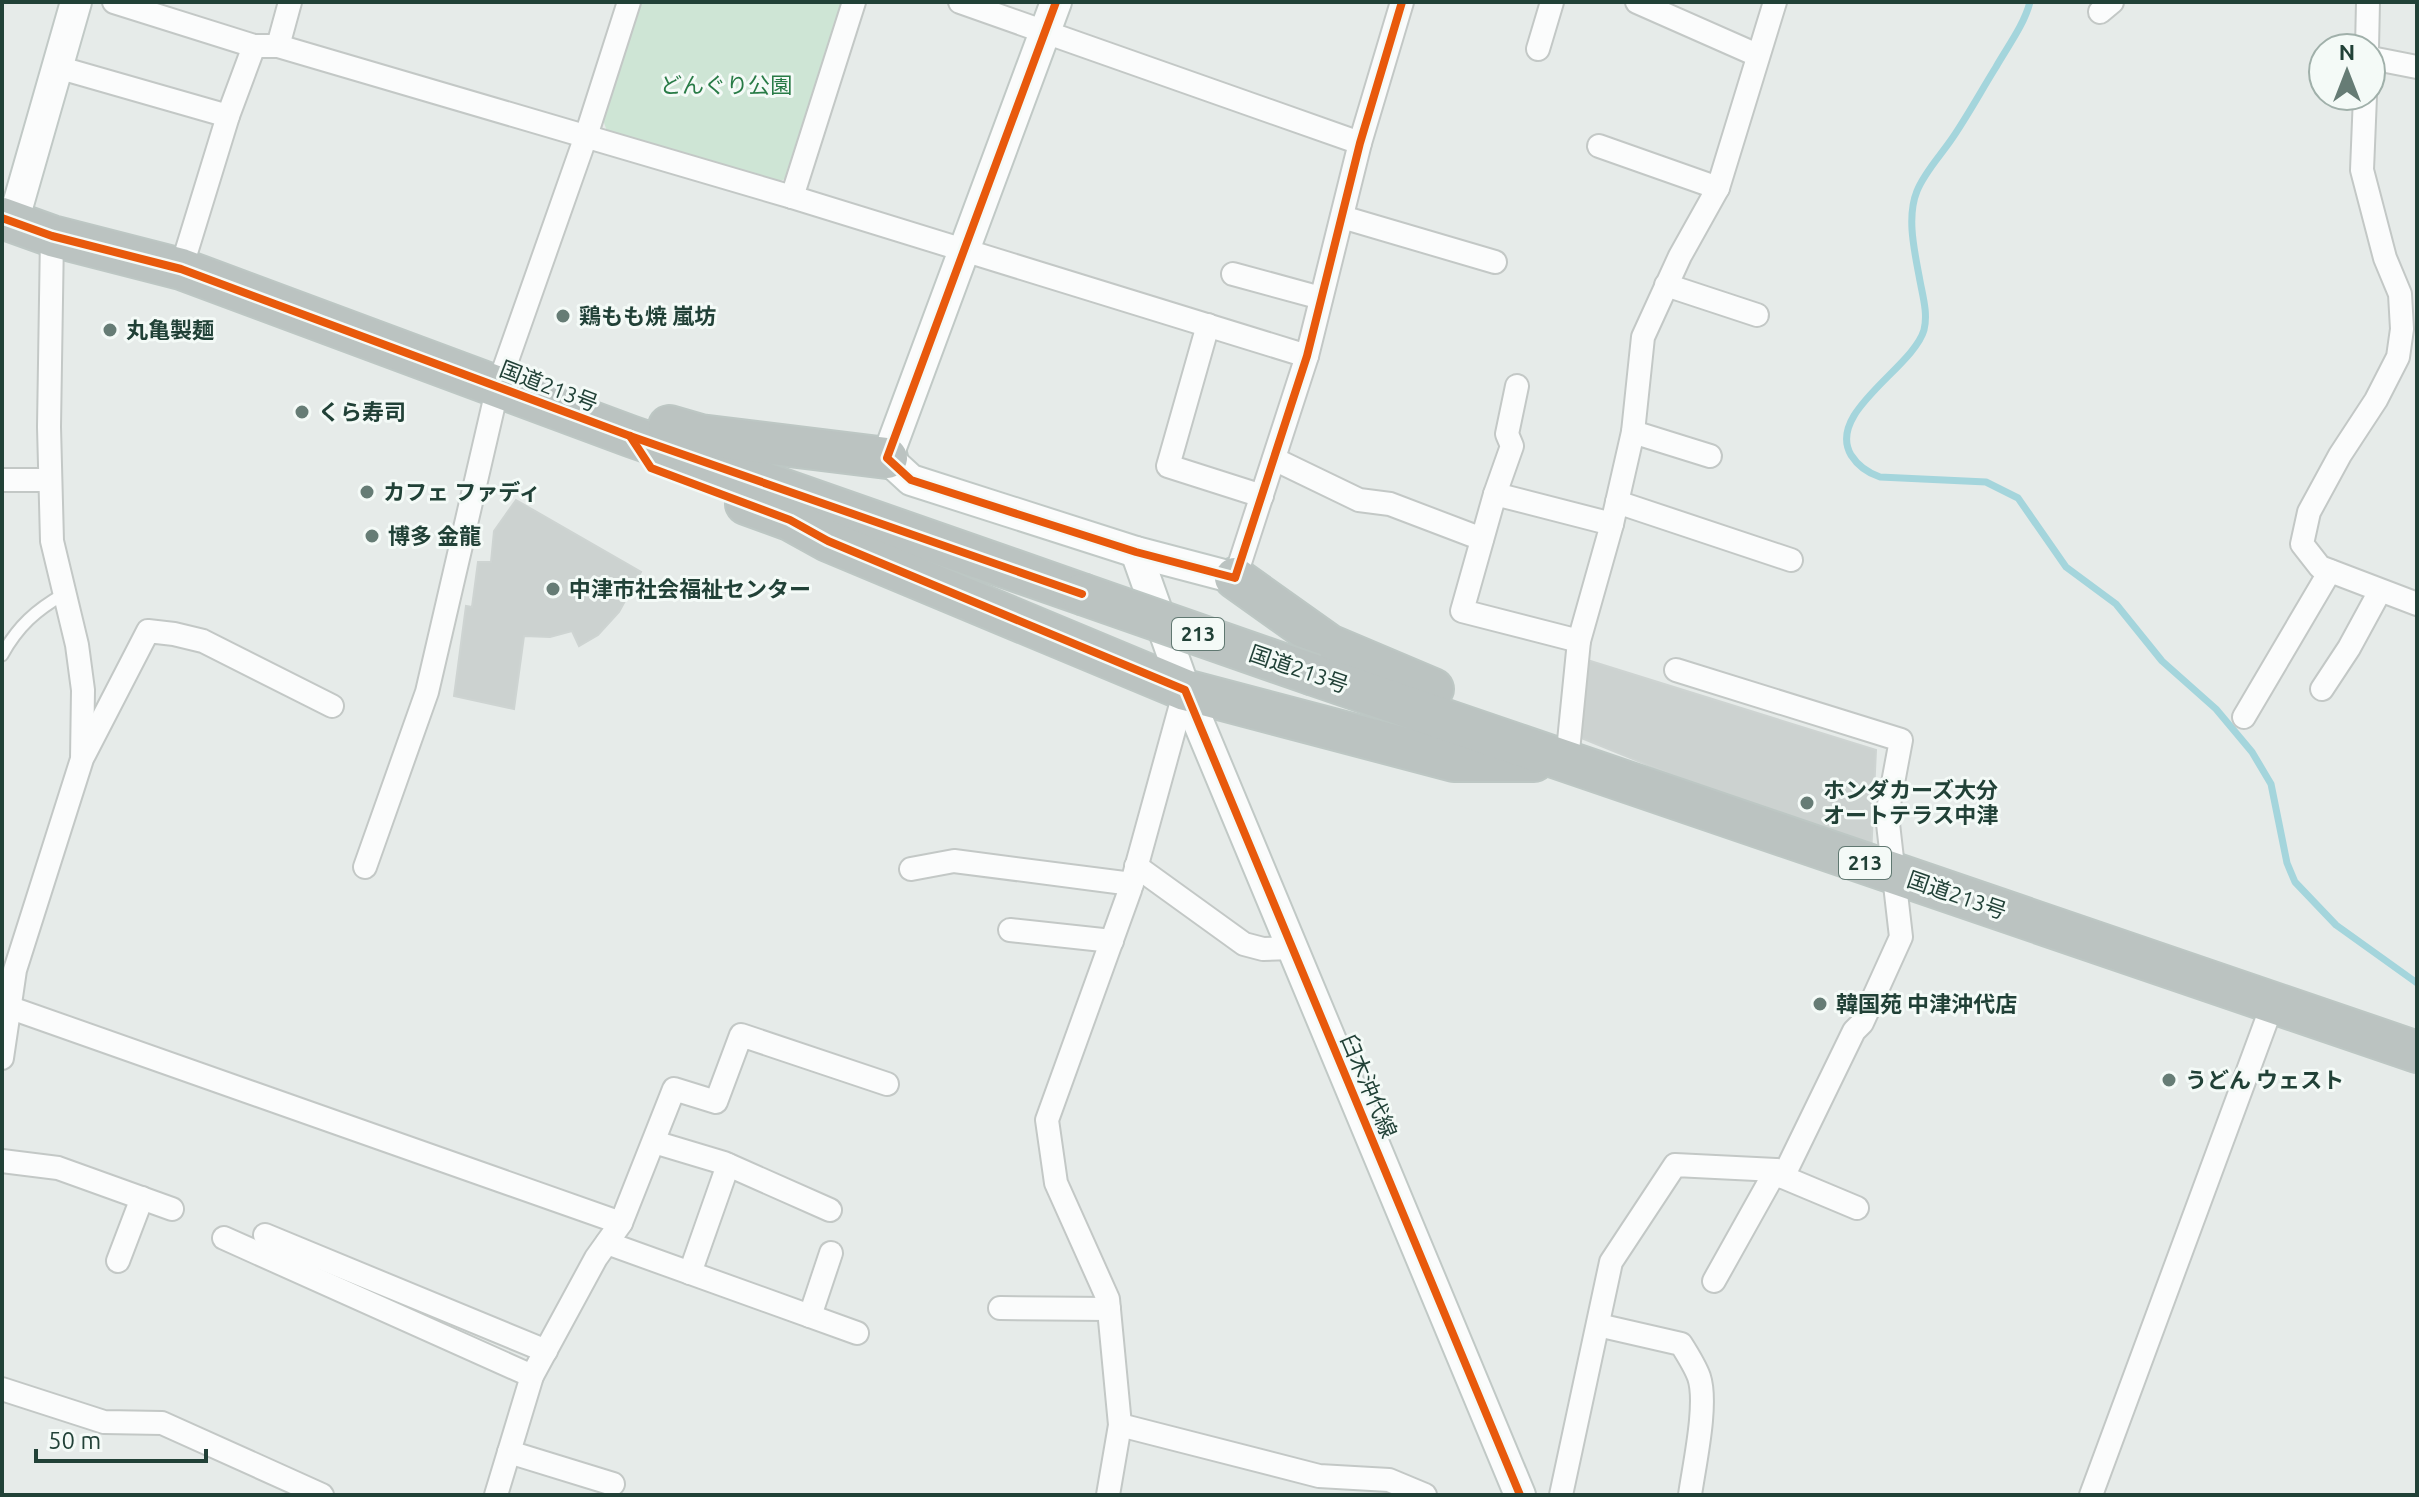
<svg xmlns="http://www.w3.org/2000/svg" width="2419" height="1497" viewBox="0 0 2419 1497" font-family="Ubuntu,'Noto Sans JP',sans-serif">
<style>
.green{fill:#cee5d5}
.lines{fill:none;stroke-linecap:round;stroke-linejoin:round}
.stream{stroke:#a4d5dc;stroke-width:7}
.building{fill:#ccd2d0;stroke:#ced4d2;stroke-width:2}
.lane-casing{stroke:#c3c8c6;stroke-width:15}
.street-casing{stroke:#c3c8c6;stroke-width:26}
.secondary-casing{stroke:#c1c9c6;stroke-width:34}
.highway-casing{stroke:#bdc7c4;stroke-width:44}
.lane{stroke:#fbfcfc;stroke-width:11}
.street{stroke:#fbfcfc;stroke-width:22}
.secondary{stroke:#fbfcfc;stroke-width:30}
.highway{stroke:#bbc3c1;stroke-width:40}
.highway-bridge-casing{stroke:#bdc7c4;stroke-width:44;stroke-linecap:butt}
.highway-bridge{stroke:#bbc3c1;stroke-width:40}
.cycleway-casing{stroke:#f4faf7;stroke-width:13}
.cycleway{stroke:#e8590c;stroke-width:8}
.poi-dot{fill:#667c75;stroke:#f4faf7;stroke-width:3}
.labels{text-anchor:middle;stroke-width:6;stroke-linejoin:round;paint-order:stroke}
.shield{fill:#f4faf7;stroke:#607871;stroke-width:2}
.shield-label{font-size:20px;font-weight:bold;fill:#214137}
.park-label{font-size:22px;fill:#287b46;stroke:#f4faf7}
.poi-label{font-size:22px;font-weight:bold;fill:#214137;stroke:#f4faf7;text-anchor:start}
.street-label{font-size:22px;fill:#214137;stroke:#f4faf7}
</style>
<rect width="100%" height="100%" fill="#e6ebe9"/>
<polygon class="green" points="641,2 848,2 787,178 769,186 609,137 602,117"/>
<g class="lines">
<path class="stream" d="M2030,2C2024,25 2008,46 1996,67C1981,91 1967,117 1951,140C1940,156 1924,173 1917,191C1906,218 1915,253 1920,281C1923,297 1928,314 1924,330C1913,368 1826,412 1851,455C1858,466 1868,473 1880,477L1986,482L2018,498L2066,567L2116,604L2162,661L2216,709L2252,752L2271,784L2287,863L2295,882L2336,925L2417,983"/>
</g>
<g class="building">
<polygon points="516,500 641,572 619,612 598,635 579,646 572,631 550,637 524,636 514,709 454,696 466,606 472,607 478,562 491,562 494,531"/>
<polygon points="1584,659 1876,750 1871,856 1579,737"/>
</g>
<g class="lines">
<defs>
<path id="lane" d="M2,655C18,626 36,610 64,594"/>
<g id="street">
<polyline points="114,2 254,46 278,46 792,197 1307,356"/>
<polyline points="960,2 1360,143"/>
<polyline points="1637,2 1757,55"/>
<polyline points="2100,12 2112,2"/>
<polyline points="278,46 290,2"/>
<polyline points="2367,48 2368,2"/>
<polyline points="1538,49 1552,2"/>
<polyline points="2371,58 2417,67"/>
<polyline points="57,67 228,116"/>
<polyline points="2365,96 2362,170 2385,258 2400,294 2402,329 2398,357 2376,400 2340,455 2309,512 2302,544 2320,567 2417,604"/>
<polyline points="1599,146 1718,188"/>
<polyline points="792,197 854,2"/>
<polyline points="1342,217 1495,262"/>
<polyline points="181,269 228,116 254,46"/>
<polyline points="1233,274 1321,298"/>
<polyline points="1666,285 1757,315"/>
<polyline points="1208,325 1168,466 1262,496"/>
<polyline points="1633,432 1710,456"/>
<polyline points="1274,459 1359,500 1390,504 1482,539"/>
<polyline points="2,480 50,480"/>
<polyline points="1495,494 1512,446 1507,434 1517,386"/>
<polyline points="1617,502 1791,560"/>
<polyline points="1235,578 1307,356 1360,143 1402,2"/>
<polyline points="1579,641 1462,611 1495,494 1612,524"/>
<polyline points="2322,689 2349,648 2380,591"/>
<polyline points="2244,717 2330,571"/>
<polyline points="84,755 148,631 174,634 203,641 332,706"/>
<polyline points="1567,761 1579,641 1612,524 1633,432 1643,337 1680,256 1718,188 1775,2"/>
<polyline points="1136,866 1244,944 1263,949 1293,948"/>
<polyline points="365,867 427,692 498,386 586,136 629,2"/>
<polyline points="911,869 954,861 1132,884"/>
<polyline points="1010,930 1112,941"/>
<polyline points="11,1008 621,1223 596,1258 532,1376 496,1495"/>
<polyline points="2,1058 15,970 82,759 83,690 77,645 52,541 49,427 52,236"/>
<polyline points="654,1142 724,1163 830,1210"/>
<polyline points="2,1161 58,1168 172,1209"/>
<polyline points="1783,1177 1857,1208"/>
<polyline points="621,1223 674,1089 716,1102 741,1035 887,1084"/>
<polyline points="265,1235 546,1351"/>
<polyline points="224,1238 532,1376"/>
<polyline points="607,1243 857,1333"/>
<polyline points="118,1261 142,1198"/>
<polyline points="690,1273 728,1165"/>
<polyline points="1714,1281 1776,1170"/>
<polyline points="1000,1308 1109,1309"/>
<polyline points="810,1316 831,1253"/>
<path d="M1598,1325L1681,1344C1688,1355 1695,1366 1699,1377C1708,1404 1694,1466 1690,1495"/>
<polyline points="2,1389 104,1422 162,1423 322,1495"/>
<polyline points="1120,1425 1319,1476 1389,1480 1425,1495"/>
<polyline points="509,1452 613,1484"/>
<polyline points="1108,1495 1120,1425 1108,1299 1056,1183 1047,1120 1130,890 1185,690"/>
<polyline points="1561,1495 1611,1262 1675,1165 1776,1170 1783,1177 1854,1031 1862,1023 1901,937 1887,815 1901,740 1676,670"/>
<polyline points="2091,1495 2273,1003"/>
</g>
<g id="secondary">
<polyline points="1056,2 887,458 911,480 1136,552 1235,578"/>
<polyline points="13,222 76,2"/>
<polyline points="1136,552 1185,690 1520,1495"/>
</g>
<g id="highway">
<polyline points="2,218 52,236 181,269 630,436 1082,594"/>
<polyline points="669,426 700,435 887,458"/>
<polyline points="746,504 790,520 828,541 1185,690 1454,761 1534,761"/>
<polyline points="1235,578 1329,645 1433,689"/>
<polyline points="1314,675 2417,1052"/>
</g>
</defs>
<use href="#lane" class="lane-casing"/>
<use href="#street" class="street-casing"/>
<use href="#secondary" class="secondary-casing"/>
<use href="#highway" class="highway-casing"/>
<use href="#lane" class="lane"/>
<use href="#street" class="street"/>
<use href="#secondary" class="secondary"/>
<use href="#highway" class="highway"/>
<defs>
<polyline id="highway-bridge" points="1082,594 1314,675"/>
</defs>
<use href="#highway-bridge" class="highway-bridge-casing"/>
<use href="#highway-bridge" class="highway-bridge"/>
<defs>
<g id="cycleway">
<polyline points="1056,2 887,458 911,480 1136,552 1235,578 1307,356 1360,143 1402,2"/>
<polyline points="2,218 52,236 181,269 630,436 1082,594"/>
<polyline points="630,436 651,468 790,520 828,541 1185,690 1520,1495"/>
</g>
</defs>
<use href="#cycleway" class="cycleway-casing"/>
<use href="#cycleway" class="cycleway"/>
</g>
<g class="poi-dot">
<circle cx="563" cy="316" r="8"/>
<circle cx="110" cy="330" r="8"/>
<circle cx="302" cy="412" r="8"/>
<circle cx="367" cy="492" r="8"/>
<circle cx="372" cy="536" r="8"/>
<circle cx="553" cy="589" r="8"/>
<circle cx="1807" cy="803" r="8"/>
<circle cx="1820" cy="1004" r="8"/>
<circle cx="2169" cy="1080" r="8"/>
</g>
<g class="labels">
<g class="shield">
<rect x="1172" y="618" width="52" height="32" rx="6"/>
<rect x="1839" y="847" width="52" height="32" rx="6"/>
</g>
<g class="shield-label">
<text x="1198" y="641">213</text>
<text x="1865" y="870">213</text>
</g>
<g class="park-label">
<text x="726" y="93">どんぐり公園</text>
</g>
<g class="poi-label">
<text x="579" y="324">鶏もも焼 嵐坊</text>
<text x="126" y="338">丸亀製麺</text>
<text x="318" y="420">くら寿司</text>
<text x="383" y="500">カフェ ファディ</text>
<text x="388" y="544">博多 金龍</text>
<text x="569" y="597">中津市社会福祉センター</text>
<text x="1823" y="798">ホンダカーズ大分<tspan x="1823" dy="25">オートテラス中津</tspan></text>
<text x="1836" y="1012">韓国苑 中津沖代店</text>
<text x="2185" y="1088">うどん ウェスト</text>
</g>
<g class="street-label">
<text transform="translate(549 386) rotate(21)" y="8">国道213号</text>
<text transform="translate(1299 669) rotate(19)" y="8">国道213号</text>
<text transform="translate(1957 895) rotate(19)" y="8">国道213号</text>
<text transform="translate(1369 1086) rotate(67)" y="8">臼木沖代線</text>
</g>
</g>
<rect width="2419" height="1497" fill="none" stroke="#214137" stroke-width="8"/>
<g transform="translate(2347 72)"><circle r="38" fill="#f4faf7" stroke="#a0b0aa" stroke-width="2"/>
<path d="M0-6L14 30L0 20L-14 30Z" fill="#667c75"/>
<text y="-12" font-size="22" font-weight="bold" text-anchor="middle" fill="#214137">N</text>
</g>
<path d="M36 1449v12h170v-12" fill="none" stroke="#214137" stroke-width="4"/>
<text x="48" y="1449" font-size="24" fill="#214137" stroke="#f4faf7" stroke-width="6" paint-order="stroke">50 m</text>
</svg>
